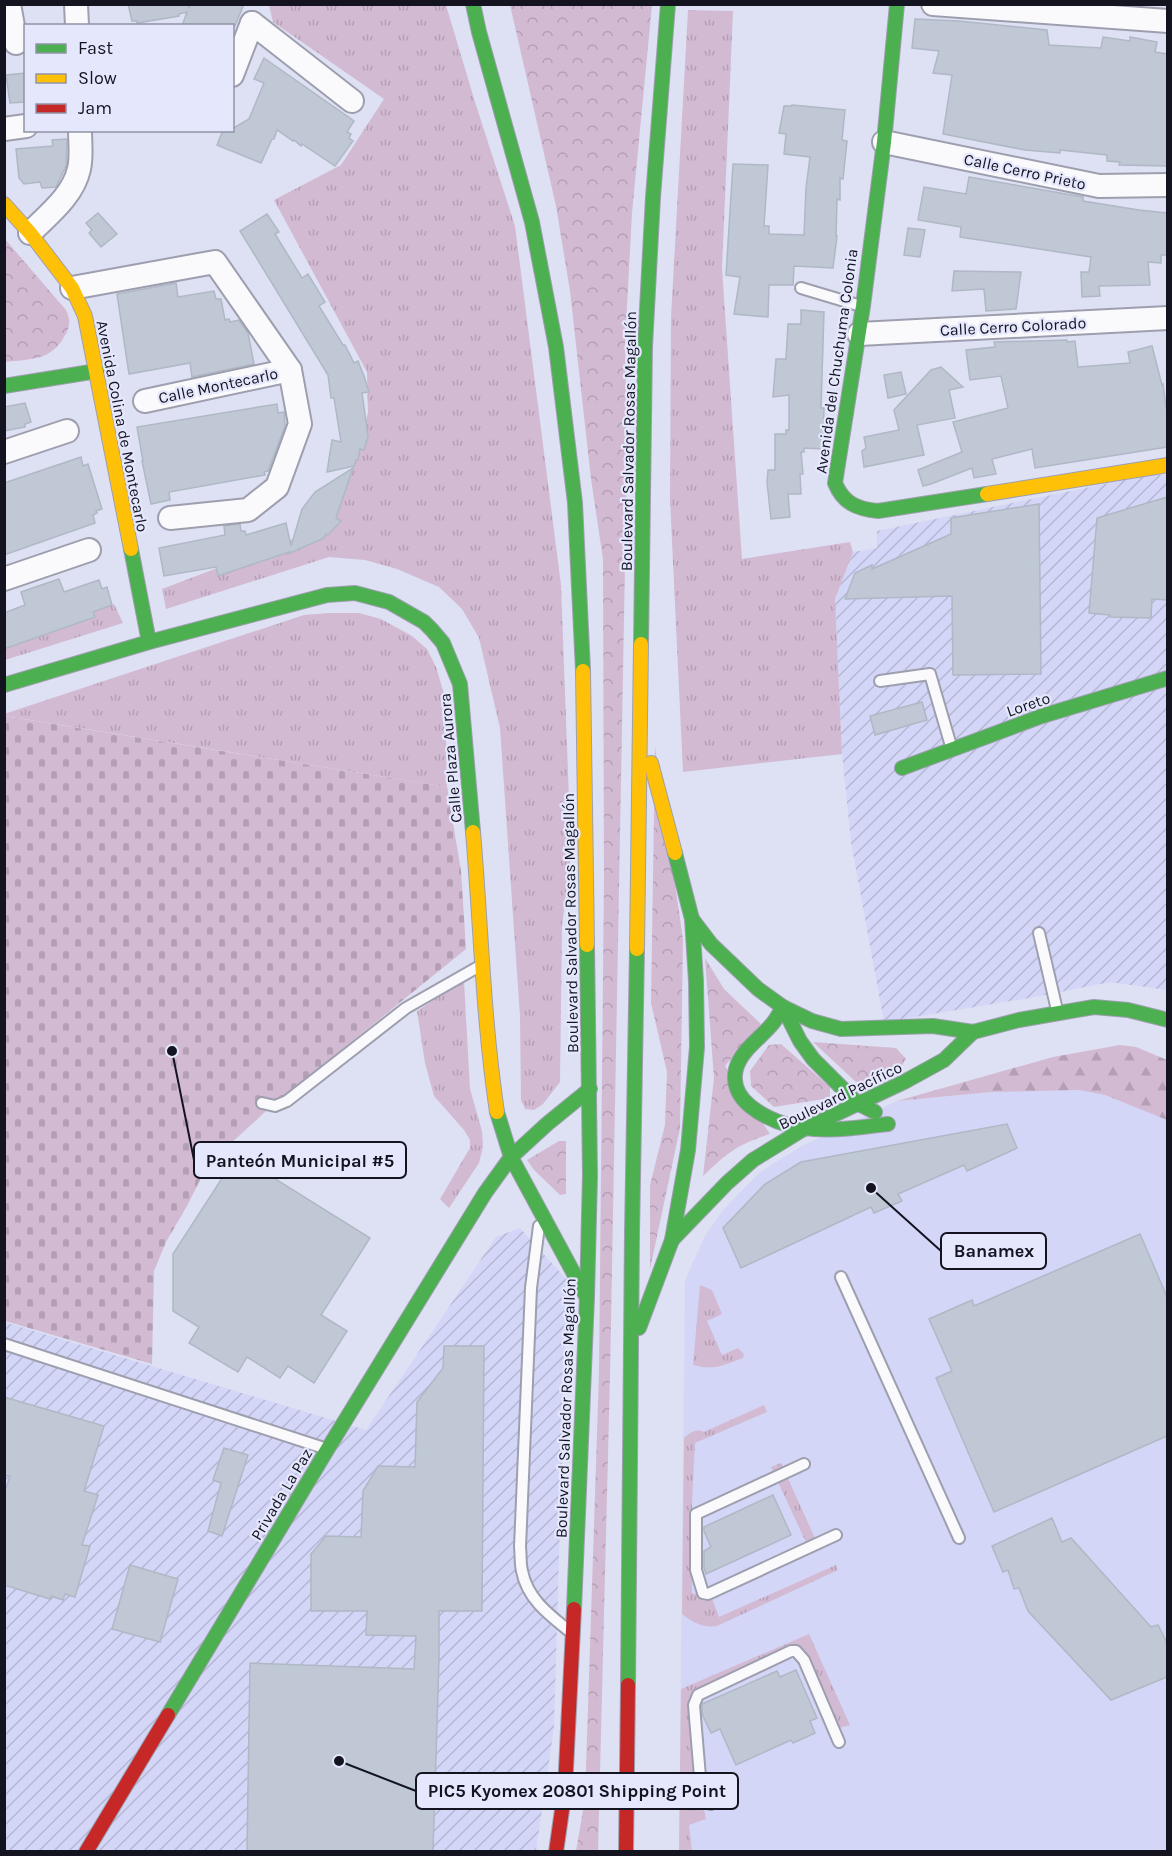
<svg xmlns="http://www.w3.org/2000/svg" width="1172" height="1856" viewBox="0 0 1172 1856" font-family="Karla,sans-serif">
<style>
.built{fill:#d3d6f7}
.industrial{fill:url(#industrial-furrows)}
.grass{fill:url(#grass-tufts)}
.forest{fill:url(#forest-firs)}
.cemetery{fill:url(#cemetery-stones)}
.park{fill:url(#park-crowns)}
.building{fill:#bfc8d4;stroke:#afb8c4;stroke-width:1.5}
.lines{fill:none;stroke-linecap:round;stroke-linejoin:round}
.lane-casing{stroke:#9e9fae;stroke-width:14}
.street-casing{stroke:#9e9fae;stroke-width:26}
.fast-casing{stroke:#9e9fae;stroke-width:16}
.slow-casing{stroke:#9e9fae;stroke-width:16}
.jam-casing{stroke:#9e9fae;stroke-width:16}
.lane{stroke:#fafafd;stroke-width:10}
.street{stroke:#fafafd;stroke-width:22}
.fast{stroke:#4caf50;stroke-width:14}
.slow{stroke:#ffc107;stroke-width:14}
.jam{stroke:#c62828;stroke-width:14}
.labels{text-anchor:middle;stroke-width:4.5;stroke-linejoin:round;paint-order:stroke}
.street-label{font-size:16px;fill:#141421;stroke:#e5e7fd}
.leader{fill:none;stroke:#141421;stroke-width:2}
.callout-dot{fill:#141421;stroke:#e5e7fd;stroke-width:2}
.callout{fill:#e5e7fd;stroke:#141421;stroke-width:2}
.callout-label{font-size:18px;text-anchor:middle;font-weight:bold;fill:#141421}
</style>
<defs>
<pattern id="industrial-furrows" width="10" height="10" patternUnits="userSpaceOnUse" patternTransform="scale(1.5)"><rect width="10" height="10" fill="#d3d6f7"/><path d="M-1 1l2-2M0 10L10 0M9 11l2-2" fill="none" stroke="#b4b7d3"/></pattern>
<pattern id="grass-tufts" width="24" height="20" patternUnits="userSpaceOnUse" patternTransform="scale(1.5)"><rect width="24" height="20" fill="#d3bad3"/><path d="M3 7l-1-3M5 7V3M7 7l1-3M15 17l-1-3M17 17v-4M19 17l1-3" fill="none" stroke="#b49fb5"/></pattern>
<pattern id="forest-firs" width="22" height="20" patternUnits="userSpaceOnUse" patternTransform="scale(1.5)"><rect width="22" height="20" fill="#d3bad3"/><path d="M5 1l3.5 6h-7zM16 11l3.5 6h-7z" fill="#b49fb5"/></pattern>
<pattern id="cemetery-stones" width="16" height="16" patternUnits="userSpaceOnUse" patternTransform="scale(1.5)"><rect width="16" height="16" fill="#d3bad3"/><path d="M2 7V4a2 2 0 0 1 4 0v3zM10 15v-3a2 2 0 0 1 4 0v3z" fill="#b49fb5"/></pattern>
<pattern id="park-crowns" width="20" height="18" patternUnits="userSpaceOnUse" patternTransform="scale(1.5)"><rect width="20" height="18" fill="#d3bad3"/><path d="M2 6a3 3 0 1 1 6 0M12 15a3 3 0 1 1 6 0" fill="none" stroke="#b49fb5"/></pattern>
</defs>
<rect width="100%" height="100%" fill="#dee0f4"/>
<polygon class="built" points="1050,1090 1079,1090 1105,1095 1168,1120 1167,1851 679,1852 685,1280 705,1236 723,1210 760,1172 802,1146 897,1101 991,1092"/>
<g class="industrial">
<polygon points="1148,475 1167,475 1167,990 1110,982 1035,997 884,1022 851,842 842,754 835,599 853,552 877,548 877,531"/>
<polygon points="520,1228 567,1280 554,1727 536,1851 5,1851 4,1322 366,1430 496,1237"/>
</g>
<g class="grass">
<polygon points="269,5 446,5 475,102 515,226 561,585 571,853 562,926 560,1082 543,1104 534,1110 525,1109 521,1100 520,1016 500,728 479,638 462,609 439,587 397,569 365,560 329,557 166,609 162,589 325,527 352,471 368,413 367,372 274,200 341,165 384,99 273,22"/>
<polygon points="688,10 733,11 722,269 742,559 850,542 853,552 835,599 842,754 683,772 670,499 671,317"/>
<polygon points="114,604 123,623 5,660 4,640"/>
<polygon points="329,613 359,613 381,619 412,636 427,649 436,667 445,697 447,787 5,716 4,714 304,615"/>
<polygon points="464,981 470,1089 482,1131 483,1147 479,1163 449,1208 440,1199 470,1148 470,1140 464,1130 434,1096 425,1063 417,1011"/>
<path d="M700,1285L712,1290L722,1314L707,1321L722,1355L738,1348L744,1354L743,1358C724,1365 714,1371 693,1365Z"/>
<path d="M764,1405L767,1412L695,1443L692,1501V1593L712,1598L719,1617L836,1565L838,1570L717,1626C702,1628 694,1623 682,1614L684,1438C690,1433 695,1428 704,1432Z"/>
<polygon points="781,1463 819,1547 810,1551 771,1467"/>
<polygon points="809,1634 850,1725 839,1728 807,1657 800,1649 690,1704 695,1780 700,1790 706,1819 689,1825 692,1851 679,1852 681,1689"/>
</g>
<polygon class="forest" points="1120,1045 1136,1047 1167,1060 1167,1120 1105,1095 1079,1090 991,1092 897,1101 1053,1057"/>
<polygon class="cemetery" points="4,716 447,787 461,871 466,949 266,1111 229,1145 201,1178 187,1206 166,1242 154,1271 152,1364 5,1321"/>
<g class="park">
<polygon points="510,5 652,5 632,213 625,344 627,456 610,1376 598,1852 576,1851 585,1799 599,1373 604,879 603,559 591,479 570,291 556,206"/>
<path d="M4,238L66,310C71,320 70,328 64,337C51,361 29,359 5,362Z"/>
<polygon points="655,747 683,939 680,1128 650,1269 650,1185 665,1125 667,1072 651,1003"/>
<path d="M705,958L724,989L761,1024L725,1066L770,1134C738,1144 727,1153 703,1176L714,1078Z"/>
<polygon points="813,1042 896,1048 906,1059 900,1069 869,1084 856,1082"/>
<polygon points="781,1044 830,1087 830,1098 774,1107 751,1086 750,1071 769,1045"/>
<polygon points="559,1141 566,1141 566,1194 560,1195 534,1170 527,1160"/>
</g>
<g class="building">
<polygon points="128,4 188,4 189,8 190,4 244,4 235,26 182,26 187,12 179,14 179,16 137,23 137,21 132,21"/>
<polygon points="915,19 959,21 1047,30 1049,45 1101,48 1103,37 1130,41 1130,37 1157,42 1155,52 1167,54 1167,166 1119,165 1120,162 1107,161 1107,155 1060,150 1060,153 1025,150 943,134 952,75 933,73 939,51 912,48"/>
<polygon points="264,58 354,121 347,132 351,134 349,138 353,141 335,166 302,144 301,146 294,140 293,141 277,130 274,139 272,139 261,163 217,145 223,130 232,130 232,129 249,119 264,83 254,79"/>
<polygon points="26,73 25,102 10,103 6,75"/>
<polygon points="792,105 845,110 842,140 847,141 843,179 840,178 840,200 837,199 836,236 837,236 833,268 794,266 793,285 769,285 768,317 734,314 740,277 726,275 733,164 768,165 764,226 769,226 769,234 804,235 806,188 810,157 784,154 786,134 779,133 784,106 792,106"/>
<polygon points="67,139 66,166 56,187 42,188 40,182 24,184 19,178 16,149 53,146 52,140"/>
<polygon points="969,177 1083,197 1083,201 1139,210 1167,213 1167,255 1161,255 1161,263 1148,262 1150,285 1099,286 1100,296 1082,297 1081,272 1089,272 1091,257 960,237 961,227 918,220 924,187 966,194"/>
<polygon points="98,213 117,234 101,247 89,233 92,230 86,223"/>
<polygon points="267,214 279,232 275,234 302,278 308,274 325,302 319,306 343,345 345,345 354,363 358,361 364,376 369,392 362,393 368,436 364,450 360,449 358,460 356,460 354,466 327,472 332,440 341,442 334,398 331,398 328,375 240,231"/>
<polygon points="908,228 925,230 920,257 904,255"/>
<polygon points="954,271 1021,272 1016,309 986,311 984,289 952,291"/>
<polygon points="176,283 178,297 214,291 216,299 221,299 225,320 229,319 230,322 239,320 248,333 254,364 192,377 190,363 129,374 117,294"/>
<polygon points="801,310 824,312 821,408 824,408 823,441 822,449 804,448 804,452 801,452 803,474 800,474 801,494 788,494 790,517 771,519 767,482 768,470 775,470 775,434 786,434 786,430 789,430 789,395 773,397 776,359 786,359 788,324 801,324"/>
<polygon points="1067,340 1067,342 1075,341 1078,367 1130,363 1128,352 1152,346 1162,385 1163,384 1167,414 1167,447 1035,468 1032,449 992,459 996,474 974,478 972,468 931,484 923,486 918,470 962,452 953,422 1008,408 1001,376 970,380 966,350 995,347 994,342"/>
<polygon points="941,367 963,387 949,390 955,418 917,425 924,455 864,467 862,451 866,448 864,437 899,430 894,410 931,370"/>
<polygon points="901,372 906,394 888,398 884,375"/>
<polygon points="25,403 31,422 25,424 25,427 4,431 4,407"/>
<polygon points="277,404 278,413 284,412 285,426 268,471 264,472 265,475 169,492 170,500 151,504 142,461 143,461 137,427"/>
<polygon points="81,457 83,466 88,464 102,509 96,511 97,513 93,515 95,523 4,555 4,483"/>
<polygon points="353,468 336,518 341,521 328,535 326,534 324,538 288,554 289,552 218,576 216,567 164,576 159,548 225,535 224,526 240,524 241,531 245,531 246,535 286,523 291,546 302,509 315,492"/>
<polygon points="1167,497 1167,600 1152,599 1151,618 1110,617 1110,615 1089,613 1097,518"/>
<polygon points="1039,504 1041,674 953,675 952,596 845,599 855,573 872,565 872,569 951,534 951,518"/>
<polygon points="59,579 64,592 99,580 102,589 107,587 112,605 93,612 95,617 4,649 4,613 25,605 21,592"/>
<polygon points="922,702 927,720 875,735 870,716"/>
<polygon points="1007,1124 1017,1148 967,1171 964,1165 898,1194 902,1201 874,1213 871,1207 741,1268 723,1228 765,1184 801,1162"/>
<polygon points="237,1155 370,1238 321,1315 347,1331 314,1383 288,1366 280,1378 247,1357 238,1372 189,1343 199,1327 173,1311 173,1254"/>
<polygon points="1140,1234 1167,1297 1167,1436 994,1512 936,1378 952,1371 929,1319 972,1300 974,1306"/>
<polygon points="444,1346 484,1346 482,1611 439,1611 439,1658 433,1851 247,1851 250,1663 414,1669 416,1636 366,1635 367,1611 311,1611 311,1554 326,1536 361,1537 363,1491 378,1466 415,1467 417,1402 443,1368"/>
<polygon points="4,1397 104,1426 84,1491 98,1495 82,1545 90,1546 75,1597 65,1594 63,1600 51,1596 50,1599 4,1585 4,1494 10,1476 4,1475"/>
<polygon points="224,1448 248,1455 222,1536 208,1531 221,1483 213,1480"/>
<polygon points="773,1495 791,1535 706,1574 704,1567 704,1551 711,1547 704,1531 704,1527"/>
<polygon points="1052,1518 1062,1542 1071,1538 1151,1627 1158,1625 1167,1643 1167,1677 1111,1700 1028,1611 1019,1588 1014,1589 1008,1570 1003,1572 992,1546"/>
<polygon points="130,1565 178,1579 160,1642 112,1629"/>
<polygon points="796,1670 817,1718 810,1721 815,1733 793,1743 791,1740 736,1765 720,1729 711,1733 702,1714 702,1704 777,1671 780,1677"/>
</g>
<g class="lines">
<defs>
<g id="lane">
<polyline points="801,288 861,306"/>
<polyline points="880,681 930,674 951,746"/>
<polyline points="1039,933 1057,1010"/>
<polyline points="262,1103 275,1106 287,1101 406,1008 478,967"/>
<path d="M539,1226L531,1288L520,1547C521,1554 520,1563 522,1571C527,1598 548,1614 568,1630"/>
<polyline points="841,1277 959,1538"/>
<polyline points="4,1344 324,1448"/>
<polyline points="804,1464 696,1514 696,1570 703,1593 708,1594 836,1535"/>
<polyline points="711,1804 700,1777 694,1705 698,1695 791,1651 796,1651 804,1660 839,1742"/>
</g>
<g id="street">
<polyline points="9,4 16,43"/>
<polyline points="76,4 77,26"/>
<polyline points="933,4 1168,21"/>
<polyline points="252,23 352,101"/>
<polyline points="232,75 252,23"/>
<polyline points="4,129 26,126"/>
<polyline points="884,142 1099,186 1168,185"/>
<path d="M30,233C48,215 73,196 79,169C82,157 80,143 80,130"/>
<polyline points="72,288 215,262 290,370 300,424 277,487 248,510 170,518"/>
<polyline points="859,334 1168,318"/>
<polyline points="145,401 290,370"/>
<polyline points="4,452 67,431"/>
<polyline points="4,579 89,550"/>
</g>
<g id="fast">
<polyline points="473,4 479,32 532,222 556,347 575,503 583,671"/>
<path d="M897,4L884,142L863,306L835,483C843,503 857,509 878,511L987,494"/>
<polyline points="4,386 97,371"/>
<polyline points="131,549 149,642"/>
<polyline points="641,644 645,346 653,197 668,4"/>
<polyline points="4,685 149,642 327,595 355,593 389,602 424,622 432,630 443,643 460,684 473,832"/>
<polyline points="902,768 1042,716 1168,678"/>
<polyline points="692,919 711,944 758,989 783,1007 812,1021 841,1029 933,1026 973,1032 1019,1020 1094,1007 1128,1010 1168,1020"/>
<path d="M783,1007C780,1012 777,1018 773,1023C761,1038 741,1050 736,1069C732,1084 739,1097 750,1106C790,1138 841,1130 888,1124"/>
<polyline points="783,1007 800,1041 813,1059 857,1103 875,1112"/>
<polyline points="672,1240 727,1183 753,1160 802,1130 904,1082 944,1060 973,1032"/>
<polyline points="586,1296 511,1157 547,1124 590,1089"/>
<polyline points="639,1328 672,1240 688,1150 697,1047 696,981 692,919 675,853"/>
<polyline points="574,1609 587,1297 590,1175 587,945"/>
<polyline points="628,1685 632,1233 637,949"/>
<polyline points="168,1715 327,1450 485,1193 511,1157 497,1112"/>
</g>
<g id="slow">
<polyline points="4,204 30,233 72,288 85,316 131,549"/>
<polyline points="987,494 1168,465"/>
<polyline points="583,671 587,945"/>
<polyline points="651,763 675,853"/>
<path d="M473,832C481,925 483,1019 497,1112"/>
<polyline points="637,949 641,644"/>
</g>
<g id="jam">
<polyline points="86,1852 168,1715"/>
<polyline points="556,1852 565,1789 574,1609"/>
<polyline points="626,1852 628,1685"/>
</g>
</defs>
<use href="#lane" class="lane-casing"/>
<use href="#street" class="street-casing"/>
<use href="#fast" class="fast-casing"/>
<use href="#slow" class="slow-casing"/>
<use href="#jam" class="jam-casing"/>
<use href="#lane" class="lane"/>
<use href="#street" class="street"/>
<use href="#fast" class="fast"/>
<use href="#slow" class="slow"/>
<use href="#jam" class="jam"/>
</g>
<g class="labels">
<g class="street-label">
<text transform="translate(1025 171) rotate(12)" y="6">Calle Cerro Prieto</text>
<text transform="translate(1013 326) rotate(-3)" y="6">Calle Cerro Colorado</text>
<text transform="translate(836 361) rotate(-82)" y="6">Avenida del Chuchuma Colonia</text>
<text transform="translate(218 385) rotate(-12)" y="6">Calle Montecarlo</text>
<text transform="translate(123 426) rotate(79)" y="6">Avenida Colina de Montecarlo</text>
<text transform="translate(628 441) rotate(-89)" y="6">Boulevard Salvador Rosas Magallón</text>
<text transform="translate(1028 704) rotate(-19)" y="6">Loreto</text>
<text transform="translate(450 758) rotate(-95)" y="6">Calle Plaza Aurora</text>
<text transform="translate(570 923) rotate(-91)" y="6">Boulevard Salvador Rosas Magallón</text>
<text transform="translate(840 1095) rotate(-26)" y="6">Boulevard Pacífico</text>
<text transform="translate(565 1408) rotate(-88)" y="6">Boulevard Salvador Rosas Magallón</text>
<text transform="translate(281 1494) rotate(-59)" y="6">Privada La Paz</text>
</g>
</g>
<path class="leader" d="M172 1051L194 1160M871 1188L941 1251M339 1761L416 1791"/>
<g class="callout-dot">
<circle cx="172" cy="1051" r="6"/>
<circle cx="871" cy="1188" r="6"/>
<circle cx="339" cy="1761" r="6"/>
</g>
<g class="callout">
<rect x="194" y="1142" width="212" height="36" rx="6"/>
<rect x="941" y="1233" width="105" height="36" rx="6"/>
<rect x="416" y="1773" width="322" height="36" rx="6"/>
</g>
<g class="callout-label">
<text x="300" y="1167">Panteón Municipal #5</text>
<text x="994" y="1257">Banamex</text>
<text x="577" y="1797">PIC5 Kyomex 20801 Shipping Point</text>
</g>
<rect width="1172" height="1856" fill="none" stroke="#141421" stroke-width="12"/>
<rect x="24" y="24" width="210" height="108" fill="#e5e7fd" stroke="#9193a5" stroke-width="1.5"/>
<rect x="36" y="44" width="30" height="9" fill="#4caf50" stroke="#9193a5" stroke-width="1.5"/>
<text x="78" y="54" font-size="18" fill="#141421">Fast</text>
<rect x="36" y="74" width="30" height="9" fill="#ffc107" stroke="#9193a5" stroke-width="1.5"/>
<text x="78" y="84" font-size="18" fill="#141421">Slow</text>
<rect x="36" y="104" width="30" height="9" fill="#c62828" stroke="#9193a5" stroke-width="1.5"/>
<text x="78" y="114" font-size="18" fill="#141421">Jam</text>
</svg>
